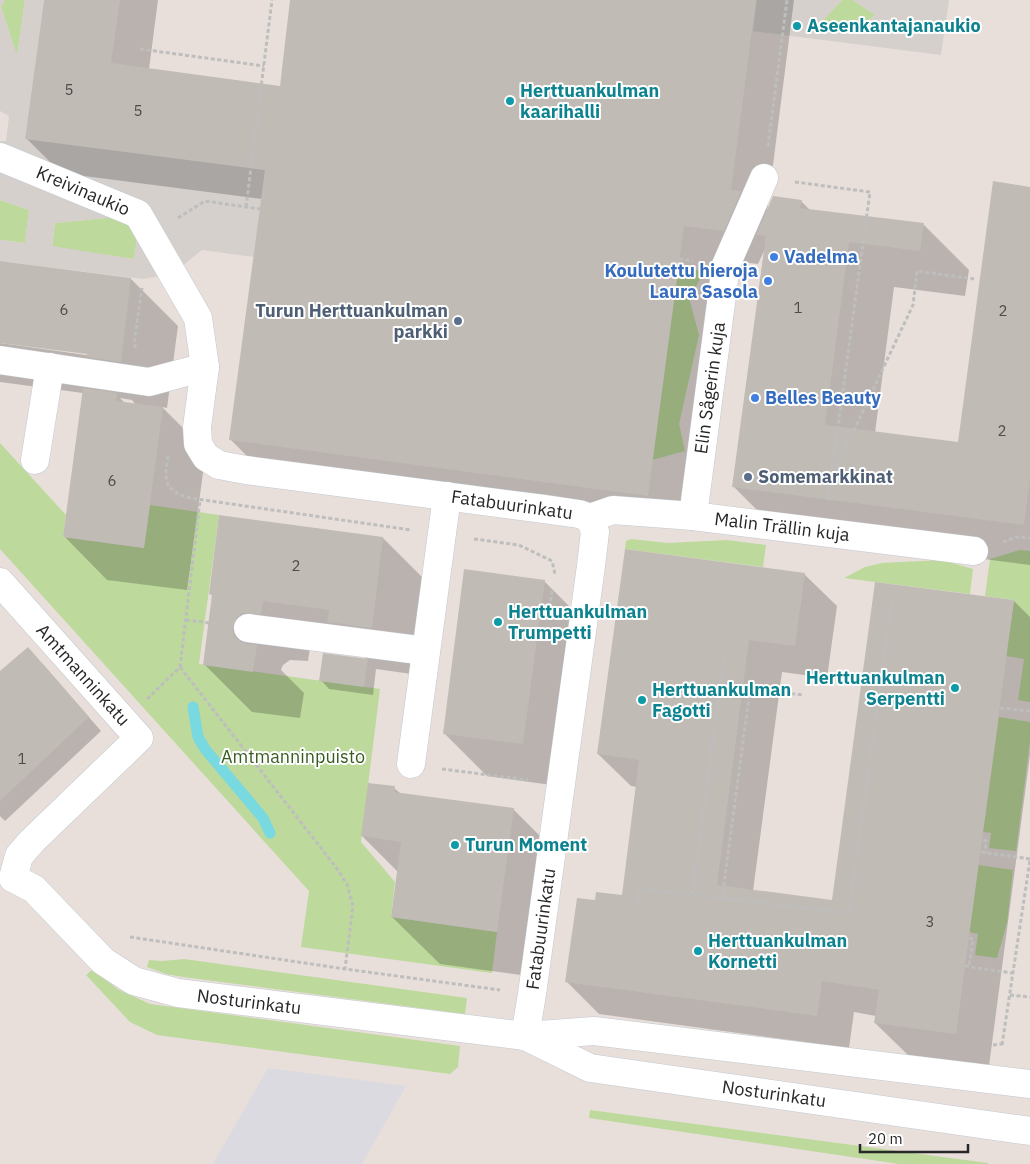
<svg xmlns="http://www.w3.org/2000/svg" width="1030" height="1164" viewBox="0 0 1030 1164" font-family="'IBM Plex Sans',sans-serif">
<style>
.industrial{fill:#dbdae1}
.green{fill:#bdd99c}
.plaza{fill:#d5d0cc;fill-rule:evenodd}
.shadow{fill:#0003;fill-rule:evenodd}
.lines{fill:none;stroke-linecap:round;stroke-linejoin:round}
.stream{stroke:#78d9e0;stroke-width:11}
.building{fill:#c1bbb6}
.minor-casing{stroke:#c2c8d0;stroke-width:29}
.path{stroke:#bebebe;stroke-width:3;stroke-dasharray:4 2.5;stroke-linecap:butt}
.minor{stroke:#fff;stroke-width:28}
.culture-dot{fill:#0f9aa8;stroke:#fff;stroke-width:2}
.shop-dot{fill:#3f7fe0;stroke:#fff;stroke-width:2}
.service-dot{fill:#5c6f8a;stroke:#fff;stroke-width:2}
.labels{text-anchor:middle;stroke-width:4;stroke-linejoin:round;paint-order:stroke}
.number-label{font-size:15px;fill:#4e4c4b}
.culture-label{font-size:18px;font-weight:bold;fill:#0d838f;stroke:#fff;text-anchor:start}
.street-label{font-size:18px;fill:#272727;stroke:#fff}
.shop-label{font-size:18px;font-weight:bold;fill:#366cbe;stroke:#fff;text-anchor:start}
.service-label{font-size:18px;font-weight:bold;fill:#4e5e75;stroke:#fff;text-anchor:end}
.park-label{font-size:18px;fill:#385b21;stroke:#fff}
</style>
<rect width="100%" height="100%" fill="#e8dfda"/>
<polygon class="industrial" points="268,1068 406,1086 362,1164 213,1164"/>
<g class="green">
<polygon points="5,0 25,0 17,56 1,7"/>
<polygon points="842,0 853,0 875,15 859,28 820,23"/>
<polygon points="0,200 29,210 25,243 0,240"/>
<polygon points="116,217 138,231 134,259 52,247 55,223"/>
<polygon points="677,268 705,271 689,298 699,335 679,424 685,451 652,460"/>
<polygon points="0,443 66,515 63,537 144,548 150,505 219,515 199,664 380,689 361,842 395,882 391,917 497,932 492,973 301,947 309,891 0,549"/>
<polygon points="631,539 668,543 727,540 766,545 763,567 625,549 626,541"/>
<polygon points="1020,550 1030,551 1030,702 1018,700 1024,659 1006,656 1014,600 985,596 990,559"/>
<polygon points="942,560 973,569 970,594 844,578 865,567 882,563"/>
<polygon points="999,717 1030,722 1030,741 1016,851 989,848 991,833 983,832"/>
<polygon points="978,865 1013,870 1007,923 997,958 975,955 978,934 969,932"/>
<polygon points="184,959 467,998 465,1014 183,977 166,974 147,967 149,960 162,961"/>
<polygon points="92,970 119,990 150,1004 460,1046 458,1067 450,1074 157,1035 130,1022 86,975"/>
<polygon points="590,1110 988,1163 988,1164 899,1164 589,1118"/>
</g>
<g class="plaza">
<path d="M0,0H5L1,7L17,55L25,0H44L25,139L265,170L254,257L202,250L172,274L143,279L0,261V240L25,243L29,210L0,200V141H6L9,116L0,111ZM116,217L138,231L134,259L52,246L55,223Z"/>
<polygon points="757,0 842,0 821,23 859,28 875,15 853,0 949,0 941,55 753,31"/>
</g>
<g class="shadow">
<polygon points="45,0 158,0 149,69 281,88 292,0 794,0 767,212 801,201 810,210 923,224 969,270 965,296 894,287 875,433 960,444 1030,188 1030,565 779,532 734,487 764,251 758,264 718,259 682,529 265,474 230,439 262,199 61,173 27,139"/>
<path d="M0,262L131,279L178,326L167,408L162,407L206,451L187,590L107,580L64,536L83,393L0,382V343L93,356L94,354L0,341ZM120,398L132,400L136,405L125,403Z"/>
<polygon points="383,538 430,585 419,675 376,669 373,695 329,689 321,680 367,660 361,654 310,648 308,661 290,660 283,665 281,670 304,693 300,718 252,712 204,664 213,597 211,594"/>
<polygon points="804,574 837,606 827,678 782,672 753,891 833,901 1014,601 1030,617 1030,755 989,1066 908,1055 875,1023 876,1016 854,1012 849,1048 599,1014 567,982 596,902 623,896 637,787 631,786 598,754"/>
<polygon points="544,581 587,624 566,787 487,776 444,733"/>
<polygon points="41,662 101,731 5,821 0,816 0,673"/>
<polygon points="394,788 401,794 513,809 560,856 544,978 440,964 392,917 398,872 362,836"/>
</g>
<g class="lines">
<polyline class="stream" points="193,707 198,737 205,749 263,818 270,833"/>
</g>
<g class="building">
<polygon points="44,0 120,0 111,63 280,86 290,0 756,0 731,190 741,191 724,231 684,226 648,496 229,440 265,170 25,139"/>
<polygon points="993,181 1030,187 1030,479 1024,525 732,487 766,236 756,235 773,196 802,200 800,208 924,223 920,251 849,242 825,425 958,442"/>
<polygon points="0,261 131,278 121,362 87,357 87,354 0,343"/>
<polygon points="83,388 117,393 116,401 163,407 144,548 63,537"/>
<polygon points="219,515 383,537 372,628 327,622 329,610 263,601 261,614 242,613 236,618 233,626 233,634 238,640 246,644 257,645 253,672 203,665 212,595 209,594"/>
<polygon points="625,549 805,573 795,646 749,640 717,885 832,900 875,582 1014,600 956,1034 874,1023 879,990 822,981 817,1016 565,982 577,898 595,900 596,892 622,895 639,760 597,754"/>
<polygon points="464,569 545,580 523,744 443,734"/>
<polygon points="28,647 89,717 0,801 0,671"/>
<polygon points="323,653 368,659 364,687 319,681"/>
<polygon points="368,783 395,786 394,792 514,808 497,932 391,917 401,842 361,836"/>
</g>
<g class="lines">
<defs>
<g id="minor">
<polyline points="0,157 138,214 198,318 205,367 197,427 198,444 206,457 219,465 246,470 544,509 579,514 590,518 595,532 591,566 532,994 525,1036"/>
<polyline points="0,360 149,382 205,367"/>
<polyline points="35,460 50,367"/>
<polyline points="693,516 726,265 764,178"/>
<polyline points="590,518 613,510 693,516 974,551"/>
<polyline points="0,582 139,738 32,841 19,856 13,878"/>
<polyline points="248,628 426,651"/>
<polyline points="411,764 447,496"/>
<polyline points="13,878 34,889 103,961 134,981 178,993 525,1036 594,1031 1030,1084"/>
<polyline points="527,1037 590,1068 1030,1131"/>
</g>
</defs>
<use href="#minor" class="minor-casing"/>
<g class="path">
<polyline points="140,49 264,66"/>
<polyline points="768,146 787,0"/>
<polyline points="795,182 870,192 828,500"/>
<polyline points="246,207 272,0"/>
<polyline points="178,218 205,201 260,209"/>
<polyline points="679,259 693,261"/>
<polyline points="136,348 134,343 142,288"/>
<path d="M168,456C164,482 164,490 190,498L411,530"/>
<polyline points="834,472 913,305 917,271 974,279"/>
<polyline points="474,539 519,545 552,561 555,574"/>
<polyline points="1003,542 1017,537 1030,538"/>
<polyline points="549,614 552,591"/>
<polyline points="186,620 218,624"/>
<polyline points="724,658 692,895 849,913 892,599"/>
<polyline points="180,667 335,866 347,884 353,906 345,969"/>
<polyline points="147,699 180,667 200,500"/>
<polyline points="1000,708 1030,711"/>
<polyline points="442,769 528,780"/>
<polyline points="983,840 986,841 985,853"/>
<polyline points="981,852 1030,859"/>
<polyline points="722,899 750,689 803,695"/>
<polyline points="637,906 640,888 692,895"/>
<polyline points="130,937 345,969 500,990"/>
<polyline points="969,938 973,939 969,967"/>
<polyline points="965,966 1012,973"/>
<polyline points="1010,995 1030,997"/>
<polyline points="993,1045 1002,1044"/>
<polyline points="1002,1045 1030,860"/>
</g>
<use href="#minor" class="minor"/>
</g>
<g class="culture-dot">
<circle cx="797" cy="26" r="5"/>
<circle cx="510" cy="101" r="5"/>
<circle cx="498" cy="622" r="5"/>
<circle cx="955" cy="688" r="5"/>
<circle cx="642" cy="700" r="5"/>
<circle cx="455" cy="845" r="5"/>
<circle cx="698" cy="951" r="5"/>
</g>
<g class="shop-dot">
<circle cx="774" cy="257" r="5"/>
<circle cx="768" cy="281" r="5"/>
<circle cx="755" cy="398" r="5"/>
</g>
<g class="service-dot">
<circle cx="458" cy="321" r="5"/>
<circle cx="748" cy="477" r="5"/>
</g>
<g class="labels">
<g class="number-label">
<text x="69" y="95">5</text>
<text x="138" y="116">5</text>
<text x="798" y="313">1</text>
<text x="64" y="315">6</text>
<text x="1003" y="316">2</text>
<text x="1002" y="436">2</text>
<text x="112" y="486">6</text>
<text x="296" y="571">2</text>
<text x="22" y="764">1</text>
<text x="930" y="927">3</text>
</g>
<g class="culture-label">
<text x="807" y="32">Aseenkantajanaukio</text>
<text x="520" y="97">Herttuankulman<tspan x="520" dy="21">kaarihalli</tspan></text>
<text x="508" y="618">Herttuankulman<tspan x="508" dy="21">Trumpetti</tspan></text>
<text x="945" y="684" text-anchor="end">Herttuankulman<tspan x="945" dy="21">Serpentti</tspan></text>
<text x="652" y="696">Herttuankulman<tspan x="652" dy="21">Fagotti</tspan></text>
<text x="465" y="851">Turun Moment</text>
<text x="708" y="947">Herttuankulman<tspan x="708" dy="21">Kornetti</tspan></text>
</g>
<g class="street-label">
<text transform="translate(83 191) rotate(23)" y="6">Kreivinaukio</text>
<text transform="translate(710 388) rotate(-82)" y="6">Elin Sågerin kuja</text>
<text transform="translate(512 505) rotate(8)" y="6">Fatabuurinkatu</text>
<text transform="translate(782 527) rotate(7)" y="6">Malin Trällin kuja</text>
<text transform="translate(83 675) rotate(48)" y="6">Amtmanninkatu</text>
<text transform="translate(541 929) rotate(-82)" y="6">Fatabuurinkatu</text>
<text transform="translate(249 1002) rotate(7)" y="6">Nosturinkatu</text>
<text transform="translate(774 1094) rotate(8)" y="6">Nosturinkatu</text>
</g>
<g class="shop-label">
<text x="784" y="263">Vadelma</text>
<text x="758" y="277" text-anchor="end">Koulutettu hieroja<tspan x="758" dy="21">Laura Sasola</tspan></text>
<text x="765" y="404">Belles Beauty</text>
</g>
<g class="service-label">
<text x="448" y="317">Turun Herttuankulman<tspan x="448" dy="21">parkki</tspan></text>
<text x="758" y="483" text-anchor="start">Somemarkkinat</text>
</g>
<g class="park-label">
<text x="293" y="763">Amtmanninpuisto</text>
</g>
</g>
<path d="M860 1144v8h108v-8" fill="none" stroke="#272727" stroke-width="2.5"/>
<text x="868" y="1144" font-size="15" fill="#272727" stroke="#ffffff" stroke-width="4" paint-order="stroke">20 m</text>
</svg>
